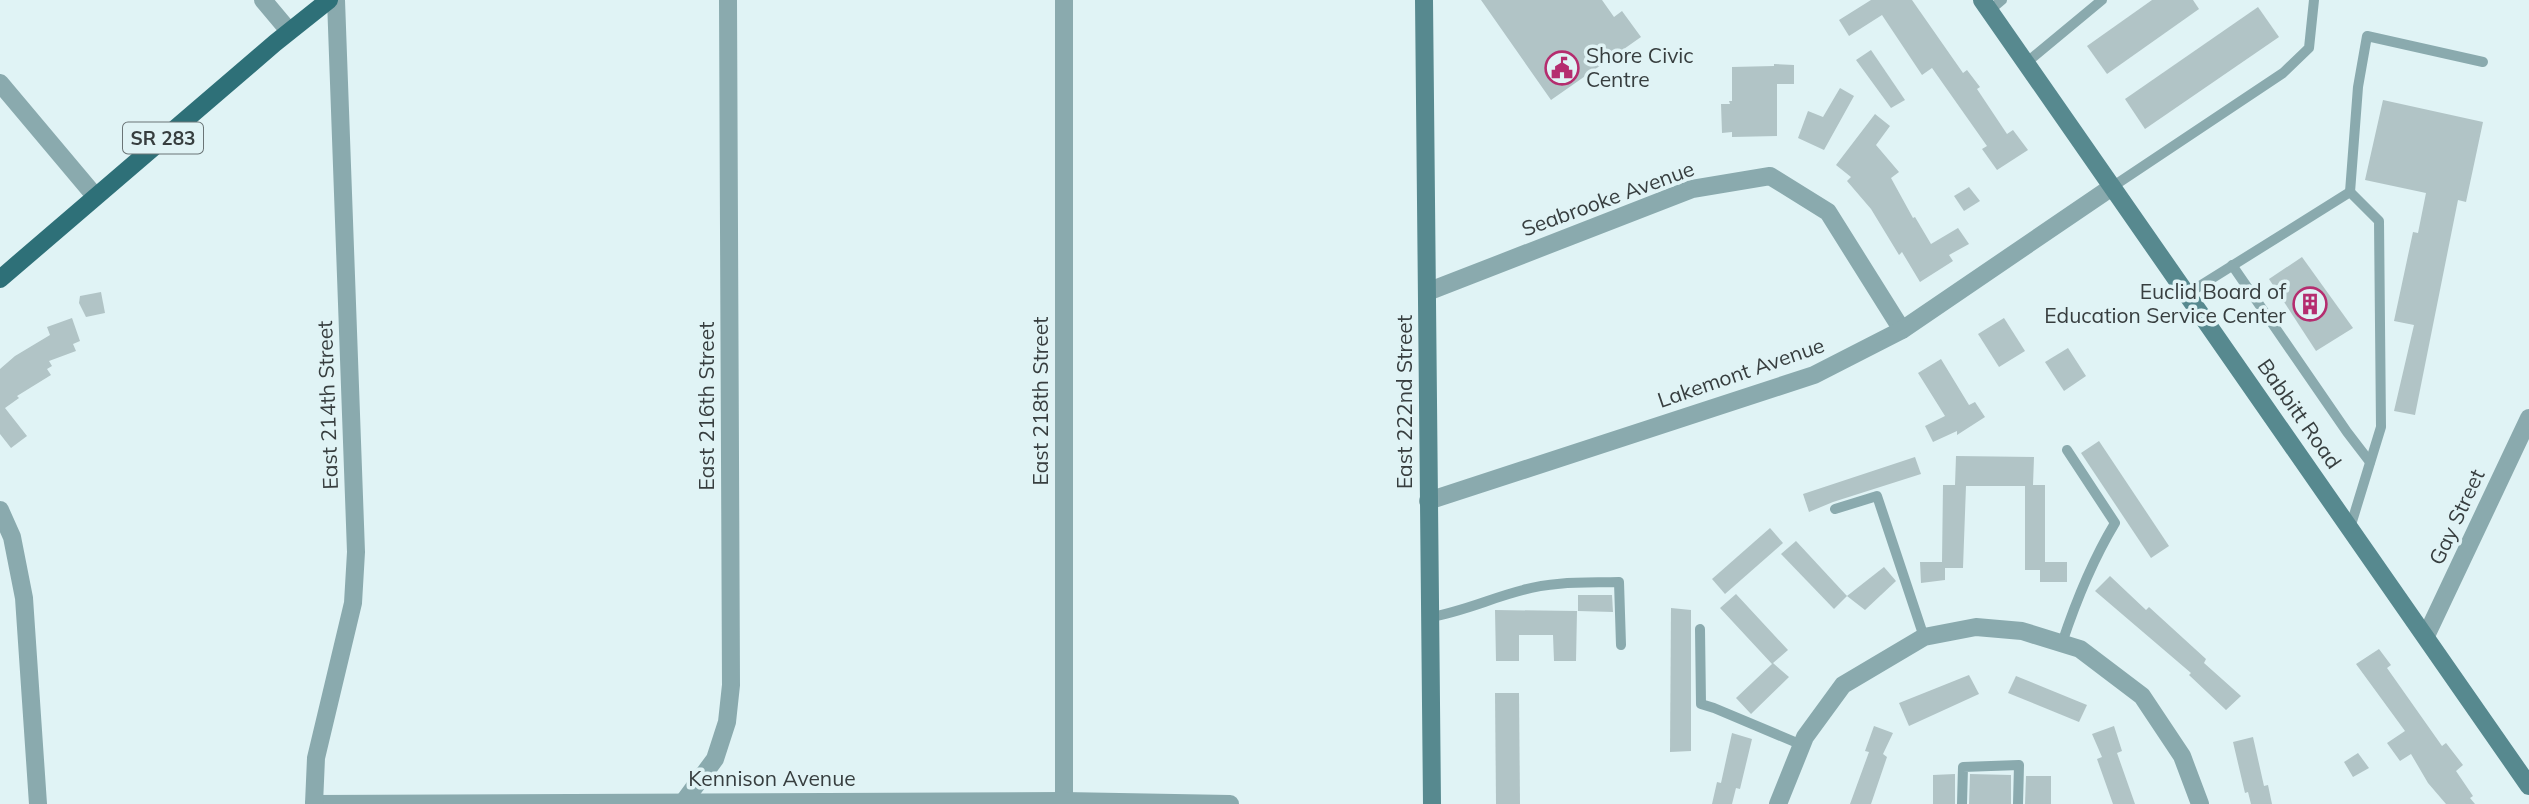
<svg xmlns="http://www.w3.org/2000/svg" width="2529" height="804" viewBox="0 0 2529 804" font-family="Mulish,sans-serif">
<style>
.building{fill:#b1c4c6}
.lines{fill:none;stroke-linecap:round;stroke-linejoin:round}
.lane{stroke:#8aaaae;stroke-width:10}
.street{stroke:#8aaaae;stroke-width:18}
.secondary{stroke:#57898f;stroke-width:18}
.primary{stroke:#2e7078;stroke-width:18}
.labels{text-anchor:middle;stroke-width:7;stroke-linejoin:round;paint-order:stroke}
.shield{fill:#e0f3f5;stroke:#6a7476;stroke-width:2}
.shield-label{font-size:19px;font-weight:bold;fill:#373e3f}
.poi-label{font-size:21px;fill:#373e3f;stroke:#e0f3f5;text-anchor:start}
.street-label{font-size:21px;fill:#373e3f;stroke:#e0f3f5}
</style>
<rect width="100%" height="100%" fill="#e0f3f5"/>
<g class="building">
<polygon points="1481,0 1602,0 1614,17 1622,11 1641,37 1551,100"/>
<polygon points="1871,0 1912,0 1963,73 1967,70 1980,87 1977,89 2007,134 2013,130 2028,150 1997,170 1982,149 1987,146 1932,68 1922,75 1882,15 1849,36 1839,20"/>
<polygon points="2152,0 2193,0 2199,9 2107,74 2087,46"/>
<polygon points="2258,7 2279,37 2145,129 2125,99"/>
<polygon points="1871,50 1905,100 1891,108 1856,60"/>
<polygon points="1774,64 1794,65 1794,84 1777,84 1777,136 1732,137 1732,132 1722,133 1721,104 1730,104 1729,101 1732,101 1732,67 1774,66"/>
<polygon points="1840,88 1854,96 1824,150 1798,138 1808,111 1823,117"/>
<polygon points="2383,100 2483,122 2466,202 2458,200 2415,415 2394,411 2414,325 2394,321 2413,232 2418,233 2426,193 2365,180"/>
<polygon points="1875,114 1890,126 1876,145 1899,172 1891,178 1913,218 1915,217 1931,244 1958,228 1969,244 1949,255 1953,261 1920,282 1902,252 1899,255 1871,209 1847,181 1851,177 1836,165"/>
<polygon points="1969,187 1980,201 1964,211 1954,196"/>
<polygon points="2302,257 2353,328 2316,351 2269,279"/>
<polygon points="101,292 105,313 86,317 79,303 80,296"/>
<polygon points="72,318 80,341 73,344 76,351 49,361 52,366 47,369 51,375 17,396 19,398 5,408 27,436 11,448 0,434 0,369 15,356 50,335 47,327"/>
<polygon points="2004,318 2025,351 1999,367 1978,334"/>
<polygon points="2068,348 2086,376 2064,391 2045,362"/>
<polygon points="1941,359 1969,405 1975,402 1985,417 1957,435 1957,431 1933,442 1925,426 1945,416 1918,373"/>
<polygon points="2099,441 2169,546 2151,558 2081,453"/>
<polygon points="1956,456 2034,457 2033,485 2045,485 2045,562 2067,562 2067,582 2040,582 2040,570 2025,570 2025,486 1966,486 1963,568 1945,568 1945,580 1921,583 1920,562 1942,562 1943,485 1955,485"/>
<polygon points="1915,457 1921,474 1833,502 1809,512 1803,494"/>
<polygon points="1770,528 1783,543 1725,594 1712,579"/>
<polygon points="1796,541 1847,596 1834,609 1781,554"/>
<polygon points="1884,567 1896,581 1865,610 1847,596"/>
<polygon points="2110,576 2146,610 2149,607 2206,659 2204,663 2241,696 2226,710 2189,675 2191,673 2095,591"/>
<polygon points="1736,594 1788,650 1773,663 1789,677 1751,714 1736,698 1772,664 1720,608"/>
<polygon points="1578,595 1612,595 1613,612 1578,611"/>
<polygon points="1671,608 1691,610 1691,751 1670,752"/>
<polygon points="1495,610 1577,611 1576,661 1554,661 1553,635 1519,635 1519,661 1496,661"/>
<polygon points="2379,649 2391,665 2387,668 2442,746 2446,743 2463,765 2456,771 2473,796 2470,798 2475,804 2446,804 2428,783 2411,754 2400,761 2387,743 2405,731 2356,664"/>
<polygon points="1969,675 1979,694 1909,726 1899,703"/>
<polygon points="2016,676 2087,705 2079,722 2008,693"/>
<polygon points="1495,693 1519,693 1520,804 1496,804"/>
<polygon points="1874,726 1893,733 1883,754 1887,757 1871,804 1850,804 1869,752 1865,751"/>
<polygon points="2114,726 2122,751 2117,753 2135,804 2113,804 2097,759 2102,757 2092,734"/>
<polygon points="1732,733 1752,739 1740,789 1736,788 1732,804 1712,804 1717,782 1721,783"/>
<polygon points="2253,737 2264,786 2268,785 2272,804 2251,804 2248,792 2245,793 2233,742"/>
<polygon points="2358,753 2369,768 2353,777 2344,762"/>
<polygon points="1955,774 1955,804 1933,804 1933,775"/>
<polygon points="1970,774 2011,775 2011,804 1969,804"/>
<polygon points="2026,776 2051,776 2051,804 2025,804"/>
</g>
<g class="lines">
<g class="lane">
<polyline points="1989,11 2002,0"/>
<polyline points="2026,63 2102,0"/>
<polyline points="2112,187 2283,73 2309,48 2314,0"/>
<polyline points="2350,192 2358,87 2367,36 2483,62"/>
<polyline points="2232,265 2347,432 2370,462"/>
<polyline points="2187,294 2350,192 2379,221 2381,427 2350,528"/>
<polyline points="1835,509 1877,496 1924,637"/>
<path d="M1430,617C1462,612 1491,598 1523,590C1553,581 1588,583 1619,582L1621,645"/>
<polyline points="1700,629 1701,704 1714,708 1802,745"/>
<path d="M2062,643C2076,601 2092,561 2115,523L2067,450"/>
<polyline points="1962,804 1963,767 2019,765 2018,804"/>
</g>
<g class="street">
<polyline points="263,0 289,31"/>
<polyline points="0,83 95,196"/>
<polyline points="1427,292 1692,189 1770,176 1828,212 1902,330"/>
<polyline points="1428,501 1814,375 1902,330 2112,187"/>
<polyline points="0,510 12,537 24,598 38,804"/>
<polyline points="2426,636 2529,418"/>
<polyline points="1064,801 1064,0"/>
<polyline points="314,804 1064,801 1230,804"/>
<polyline points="314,804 316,758 353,603 356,552 336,0"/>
<polyline points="682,804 715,759 727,722 731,685 728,0"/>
<polyline points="1778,804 1805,737 1843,685 1924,637 1976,627 2022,631 2080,649 2142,696 2182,756 2200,804"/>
</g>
<g class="secondary">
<polyline points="1424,0 1432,804"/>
<polyline points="1982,0 2529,786"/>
</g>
<polyline class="primary" points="0,279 275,43 329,0"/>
</g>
<defs>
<symbol id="civic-ring" viewBox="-11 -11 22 22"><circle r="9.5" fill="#e0f3f5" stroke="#b52d6f" stroke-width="1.5"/><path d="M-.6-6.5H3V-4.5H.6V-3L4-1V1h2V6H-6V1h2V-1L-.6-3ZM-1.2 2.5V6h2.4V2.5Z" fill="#b52d6f"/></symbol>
<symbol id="building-ring" viewBox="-11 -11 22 22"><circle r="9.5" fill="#e0f3f5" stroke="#b52d6f" stroke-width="1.5"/><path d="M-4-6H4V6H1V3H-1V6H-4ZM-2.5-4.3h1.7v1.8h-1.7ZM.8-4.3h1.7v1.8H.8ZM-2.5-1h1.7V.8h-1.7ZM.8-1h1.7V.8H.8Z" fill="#b52d6f"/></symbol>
</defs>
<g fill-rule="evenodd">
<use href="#civic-ring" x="1543" y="49" width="38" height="38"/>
<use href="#building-ring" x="2291" y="285" width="38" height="38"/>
</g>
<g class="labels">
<rect class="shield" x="123" y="122.5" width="80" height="31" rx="5"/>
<g class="shield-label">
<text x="163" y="145">SR 283</text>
</g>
<g class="poi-label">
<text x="1586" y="63">Shore Civic<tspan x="1586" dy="24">Centre</tspan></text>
<text x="2286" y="299" text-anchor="end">Euclid Board of<tspan x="2286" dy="24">Education Service Center</tspan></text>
</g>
<g class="street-label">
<text transform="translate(1608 199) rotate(-20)" y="7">Seabrooke Avenue</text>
<text transform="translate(1741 373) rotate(-19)" y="7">Lakemont Avenue</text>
<text transform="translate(1041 401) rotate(-90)" y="7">East 218th Street</text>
<text transform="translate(1405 402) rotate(-90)" y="7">East 222nd Street</text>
<text transform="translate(328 405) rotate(-92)" y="7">East 214th Street</text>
<text transform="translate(707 406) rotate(-90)" y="7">East 216th Street</text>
<text transform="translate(2299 414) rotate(55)" y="7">Babbitt Road</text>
<text transform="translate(2457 517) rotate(-65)" y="7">Gay Street</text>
<text x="772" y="786">Kennison Avenue</text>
</g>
</g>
</svg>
